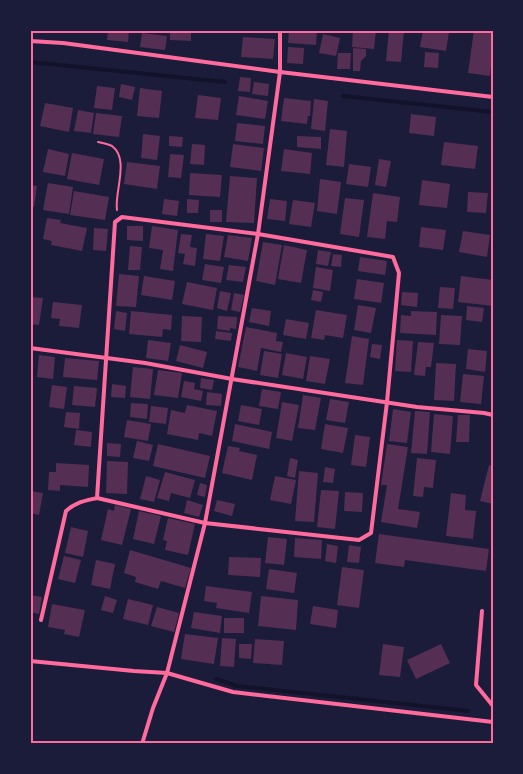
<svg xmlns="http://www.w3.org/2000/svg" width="523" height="774" viewBox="0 0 523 774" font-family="Karla,sans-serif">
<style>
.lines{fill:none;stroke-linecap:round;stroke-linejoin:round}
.stream{stroke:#12122b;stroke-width:4}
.building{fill:#542f53}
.path{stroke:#ff6b9d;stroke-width:2}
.service{stroke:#ff6b9d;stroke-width:4}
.neatline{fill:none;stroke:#ff6b9d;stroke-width:2}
</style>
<rect width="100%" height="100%" fill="#1b1b3a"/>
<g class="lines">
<g class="stream">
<polyline points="30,62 225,82"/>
<polyline points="343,96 493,112"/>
<polyline points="216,679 237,686 468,711"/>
</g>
</g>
<g class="building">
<polygon points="108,30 129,30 128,42 107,40"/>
<polygon points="170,30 191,30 191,41 170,40"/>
<polygon points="289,30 317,30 316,45 288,43"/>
<polygon points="353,30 376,30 374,49 352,47"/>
<polygon points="389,30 404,30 401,62 386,61"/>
<polygon points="423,30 449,32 446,51 420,47"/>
<polygon points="474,30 493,30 493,47 490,76 468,73"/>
<polygon points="142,33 167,36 165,50 140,47"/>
<polygon points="323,34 340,38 336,56 319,53"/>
<polygon points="243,37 275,39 273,59 241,57"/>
<polygon points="288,47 304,48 303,64 287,63"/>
<polygon points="353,48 366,49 366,56 361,61 360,71 353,71"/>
<polygon points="425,52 439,53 438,68 424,67"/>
<polygon points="338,53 351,53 350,69 337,69"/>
<polygon points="240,77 251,78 250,92 238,91"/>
<polygon points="254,82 269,84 268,96 252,94"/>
<polygon points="121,84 135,87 132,100 119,97"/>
<polygon points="97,86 115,88 112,110 94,108"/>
<polygon points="140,88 162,91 159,118 137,116"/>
<polygon points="198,95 221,98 218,120 195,118"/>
<polygon points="239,96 268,101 265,119 236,115"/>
<polygon points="284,98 311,101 310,116 308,116 307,124 281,121"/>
<polygon points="314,99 328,101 325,131 311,129"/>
<polygon points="45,103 73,108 69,132 40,126"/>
<polygon points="78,110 94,113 91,133 74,131"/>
<polygon points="96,113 122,116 119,137 93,134"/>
<polygon points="411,114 436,117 434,136 409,133"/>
<polygon points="237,123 265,126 263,144 235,141"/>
<polygon points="330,129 347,131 344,167 326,165"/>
<polygon points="143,134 160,136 157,160 141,158"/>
<polygon points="169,136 183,137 182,147 169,146"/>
<polygon points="297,136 321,137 321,149 297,147"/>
<polygon points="444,142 478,146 475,169 441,165"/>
<polygon points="192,144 205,145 204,165 190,164"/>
<polygon points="233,144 264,148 261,171 230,167"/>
<polygon points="48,149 69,154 65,176 43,172"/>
<polygon points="284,149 312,153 310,174 281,171"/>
<polygon points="72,153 104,159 99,185 67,179"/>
<polygon points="170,154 184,155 181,178 168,177"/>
<polygon points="379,159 391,161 386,187 375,185"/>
<polygon points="127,162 160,166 157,189 124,184"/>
<polygon points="349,164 371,167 368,187 346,184"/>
<polygon points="190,173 222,175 220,197 189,195"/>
<polygon points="230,176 257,178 254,223 226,222"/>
<polygon points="320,179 341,182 337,214 317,211"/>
<polygon points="422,180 450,184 447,208 419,205"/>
<polygon points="48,183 73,187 69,214 43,210"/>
<polygon points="30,185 37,186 34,207 30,207"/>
<polygon points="74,191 109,197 105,220 70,215"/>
<polygon points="468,192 488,193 486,213 467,212"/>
<polygon points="373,193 400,197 397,222 387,221 385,239 367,237"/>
<polygon points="345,198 364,200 359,237 340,234"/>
<polygon points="164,199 179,201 177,216 162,214"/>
<polygon points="187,199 199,200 198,213 187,213"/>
<polygon points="270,199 287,201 285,221 267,219"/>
<polygon points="293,200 315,203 311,227 289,224"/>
<rect x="210" y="210" width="12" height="12"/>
<polygon points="47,218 61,220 60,223 87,228 82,251 51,245 52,241 43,239"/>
<polygon points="127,226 143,226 143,241 127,240"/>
<polygon points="152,226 178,230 173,271 160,269 163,250 149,248"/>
<polygon points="421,227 446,230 443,250 419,247"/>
<polygon points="94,228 108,229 106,251 93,250"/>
<polygon points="463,231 490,235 487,257 459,252"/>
<polygon points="181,234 192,235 190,247 197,248 195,266 183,264 185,254 178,253"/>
<polygon points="206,234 224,236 220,261 203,259"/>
<polygon points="228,235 252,238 248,261 224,257"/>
<polygon points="263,242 282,245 275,285 256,281"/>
<polygon points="284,245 307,250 301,283 278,279"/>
<polygon points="130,246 142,247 140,270 128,270"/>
<polygon points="318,250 331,252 328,266 316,264"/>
<polygon points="333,254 342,255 341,267 331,266"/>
<polygon points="360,257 387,261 385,275 358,271"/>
<polygon points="205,264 224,267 221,283 202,280"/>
<polygon points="229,265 246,267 243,282 226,280"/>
<polygon points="316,267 333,270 330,291 313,288"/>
<polygon points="119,274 139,276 136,307 116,306"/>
<polygon points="144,276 175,281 172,300 141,295"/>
<polygon points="461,276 493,280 493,306 458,302"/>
<polygon points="357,279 384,283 381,303 354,299"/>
<polygon points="187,282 217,288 213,310 182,304"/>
<polygon points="440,287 455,288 453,309 438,308"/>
<polygon points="313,290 323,292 321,302 311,300"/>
<polygon points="220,291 231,293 227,311 217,308"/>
<polygon points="402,292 418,293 417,307 401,305"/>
<polygon points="234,293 244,295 240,312 231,310"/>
<polygon points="30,297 43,298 39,325 30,324"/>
<polygon points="53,302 82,305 79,328 59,326 60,319 51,318"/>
<polygon points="358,305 376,308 371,333 354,330"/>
<polygon points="467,306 484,308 482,322 466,320"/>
<polygon points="252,308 271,311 269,326 249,322"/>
<polygon points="316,310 347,315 343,338 325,335 324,340 311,338"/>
<polygon points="116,311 127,313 125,331 114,329"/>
<polygon points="131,311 172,315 171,330 163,329 162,337 129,334"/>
<polygon points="411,311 437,312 436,335 400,333 401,315 411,316"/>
<polygon points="441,315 462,316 460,345 439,344"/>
<polygon points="182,316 202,317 201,342 181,341"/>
<polygon points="218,316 237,317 236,329 230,328 230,331 217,329"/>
<polygon points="286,319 309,323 306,339 283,335"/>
<polygon points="246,327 277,333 276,341 283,342 281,352 261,348 257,371 238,367"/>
<polygon points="216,331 232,333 231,341 215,339"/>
<polygon points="352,336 369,339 363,385 345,383"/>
<polygon points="148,340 171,343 168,361 146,358"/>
<polygon points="397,340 413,341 411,372 395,371"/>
<polygon points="418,342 434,343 431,367 426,367 425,376 414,375"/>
<polygon points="372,344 382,345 380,359 370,357"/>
<polygon points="180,345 207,352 203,368 176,361"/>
<polygon points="468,349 487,351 485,372 466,369"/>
<polygon points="264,351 282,354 278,378 260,375"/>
<polygon points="286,353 307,357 303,379 282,375"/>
<polygon points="39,355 55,357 53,379 37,377"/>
<polygon points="310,356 330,359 325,384 306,381"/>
<polygon points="65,358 99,361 97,380 63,377"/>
<polygon points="436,363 456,364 454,401 434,400"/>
<polygon points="133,367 153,369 150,399 130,397"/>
<polygon points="158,370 182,373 178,398 154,395"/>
<polygon points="463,374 484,376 481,404 460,402"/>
<polygon points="201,378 214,380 212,390 200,388"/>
<polygon points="184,381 195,383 194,389 203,391 201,401 181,397"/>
<polygon points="112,384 126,386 125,398 111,397"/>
<polygon points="52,385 67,387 64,409 49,407"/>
<polygon points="74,386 97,388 95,407 72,405"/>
<polygon points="262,389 281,392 278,409 259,406"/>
<polygon points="207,392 222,394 221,406 206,405"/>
<polygon points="303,395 321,398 315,430 298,428"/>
<polygon points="330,399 349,402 345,423 326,420"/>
<polygon points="282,402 299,405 292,441 276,438"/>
<polygon points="131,403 148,404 147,419 130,417"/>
<polygon points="187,405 217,411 212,436 199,433 198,440 167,434 171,410 185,413"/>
<polygon points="241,405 262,409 259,425 238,421"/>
<polygon points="151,406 168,408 166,424 149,422"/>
<polygon points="393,409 411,412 407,443 389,441"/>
<polygon points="415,411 430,412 427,454 411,453"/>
<polygon points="66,412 80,413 79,429 64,427"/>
<polygon points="434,414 453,416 450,454 431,452"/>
<polygon points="458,415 470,415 469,442 456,442"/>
<polygon points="127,420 151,424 148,441 124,437"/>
<polygon points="235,424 272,432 269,449 232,441"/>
<polygon points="325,424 348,428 343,453 321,449"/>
<polygon points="76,430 92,432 91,447 74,445"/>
<polygon points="355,435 370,437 366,467 351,465"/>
<polygon points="137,441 153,445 149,461 133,458"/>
<polygon points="107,443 121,444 120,457 107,456"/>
<polygon points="158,444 210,456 205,478 153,466"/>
<polygon points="387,444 408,447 398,509 420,512 417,528 381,522 387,485 381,485"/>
<polygon points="228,446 240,448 239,451 257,455 252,480 222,473"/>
<polygon points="290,458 298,460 295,478 287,476"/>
<polygon points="417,458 436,460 433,488 424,487 423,497 413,496"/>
<polygon points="107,461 128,462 127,494 106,493"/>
<polygon points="56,463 89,465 88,487 60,485 60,491 48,490 49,472 56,472"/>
<polygon points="489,465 493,466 493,504 480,501"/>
<polygon points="325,467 335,469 333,483 323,482"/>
<polygon points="299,471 318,473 314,522 295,521"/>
<polygon points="165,472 195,480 190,498 171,493 169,501 157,498"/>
<polygon points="146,476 160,480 154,502 140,499"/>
<polygon points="275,476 296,480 291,504 270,500"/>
<polygon points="200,483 207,485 205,497 197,495"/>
<polygon points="321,490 339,491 335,529 317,527"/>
<polygon points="30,491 43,493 39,515 30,513"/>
<polygon points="345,492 363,493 362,512 344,511"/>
<polygon points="451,493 466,495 465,510 476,511 473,539 446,536"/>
<polygon points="187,500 203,505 199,517 184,513"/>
<polygon points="217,500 235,504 232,516 214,511"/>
<polygon points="115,505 131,509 122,545 101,540 108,509 114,511"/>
<polygon points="139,511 161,516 154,544 133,539"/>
<polygon points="168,518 195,524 188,555 165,550 167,541 163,540"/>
<polygon points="71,527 88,531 83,557 65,553"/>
<polygon points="379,534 489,549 486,571 405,560 404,567 375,563"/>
<polygon points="268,537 287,539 284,565 265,563"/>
<polygon points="295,538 322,540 321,559 294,557"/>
<polygon points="327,544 338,546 336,563 325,561"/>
<polygon points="349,545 361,547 359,563 347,562"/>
<polygon points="130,550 191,568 185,588 161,581 158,589 135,582 136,577 124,573"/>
<polygon points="64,556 81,560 75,583 58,579"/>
<polygon points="229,557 261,558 260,577 228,575"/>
<polygon points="96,560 115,564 110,589 91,585"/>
<polygon points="342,567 364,570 359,608 337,605"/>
<polygon points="269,569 297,573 294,593 266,589"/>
<polygon points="206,586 252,592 249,613 216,608 217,603 204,601"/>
<polygon points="30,595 42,597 39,614 30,612"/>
<polygon points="105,596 117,600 113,613 101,610"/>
<polygon points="261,596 298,600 296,630 258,626"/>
<polygon points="128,599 153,605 148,625 123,619"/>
<polygon points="52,604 85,610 79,637 64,634 65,630 48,627"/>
<polygon points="313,606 338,610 336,628 310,624"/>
<polygon points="157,607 179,613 174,632 151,626"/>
<polygon points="194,612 222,616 220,633 191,628"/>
<rect x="224" y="618" width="20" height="15"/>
<polygon points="185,634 218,638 214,664 181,659"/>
<polygon points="222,638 236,639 234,667 220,666"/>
<polygon points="255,639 284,641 282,665 253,663"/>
<polygon points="239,644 252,644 251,659 239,658"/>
<polygon points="383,644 404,647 400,677 379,675"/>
<polygon points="441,644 450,663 416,679 407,660"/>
</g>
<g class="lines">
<path class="path" d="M98,142C103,143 108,144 112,146C130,159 114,193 117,210"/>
<g class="service">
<polyline points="30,41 63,43 280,72 493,97"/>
<polyline points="30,348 145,363 232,379 417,407 484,413 493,415"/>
<polyline points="482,611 476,685 493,706"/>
<path d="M41,620L66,511C76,502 84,501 97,498L205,523L359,540L371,533L387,402L399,273L393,257L258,234L122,217L115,222L97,498"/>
<polyline points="30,661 134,671 167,673 233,692 493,722"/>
<polyline points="142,744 153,708 167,673 205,523 258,234 280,72 280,30"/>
<polyline points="493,744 493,742"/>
</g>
</g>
<rect width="523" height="774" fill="none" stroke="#1b1b3a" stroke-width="63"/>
<rect x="32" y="32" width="460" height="710" class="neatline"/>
</svg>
